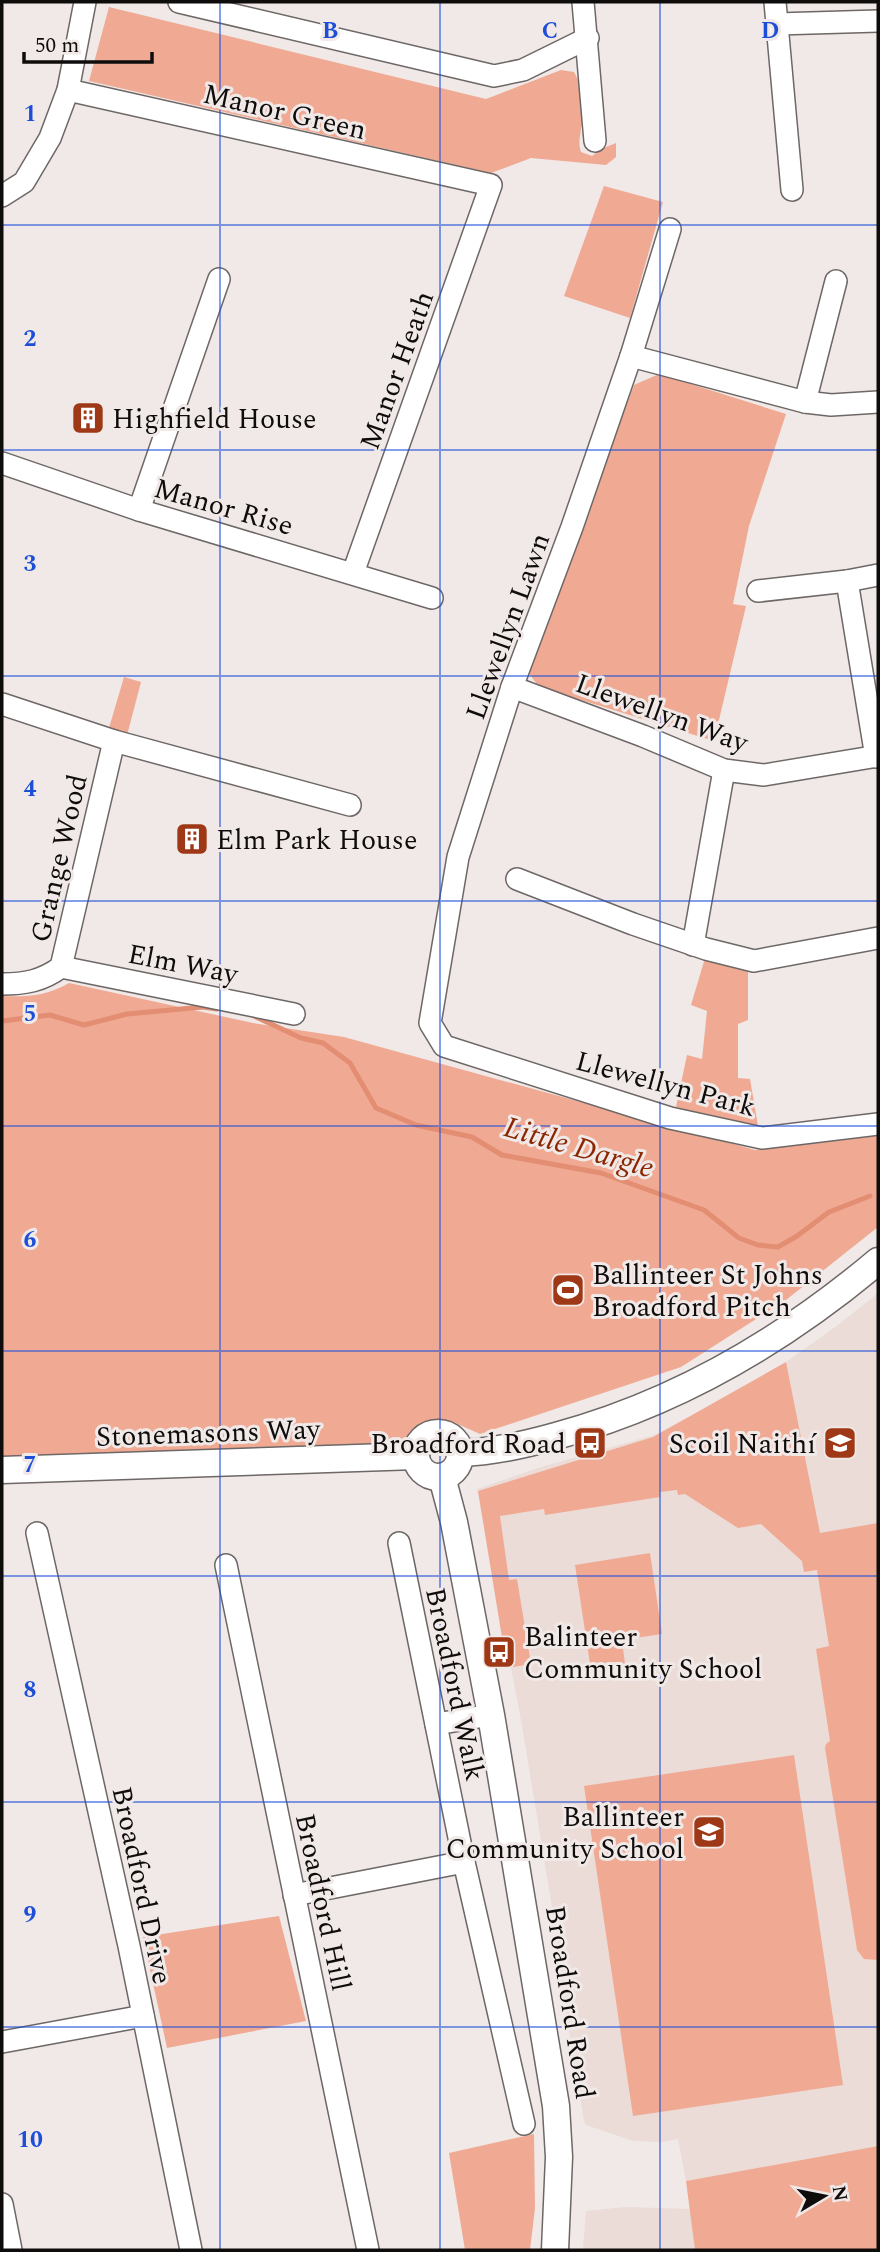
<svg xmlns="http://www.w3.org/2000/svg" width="880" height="2252" viewBox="0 0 880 2252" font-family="Spectral,serif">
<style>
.built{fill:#ebdcd7}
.green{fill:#f0aa94}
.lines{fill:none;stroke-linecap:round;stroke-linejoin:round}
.stream{stroke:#e38d73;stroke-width:5}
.minor-casing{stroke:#6d6766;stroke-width:24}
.tertiary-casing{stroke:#6d6766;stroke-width:29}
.minor{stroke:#fff;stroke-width:21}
.tertiary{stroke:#fff;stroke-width:26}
.grid{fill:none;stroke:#1d4ed8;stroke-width:2;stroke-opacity:0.55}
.labels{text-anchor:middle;stroke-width:6;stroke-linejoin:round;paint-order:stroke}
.street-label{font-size:28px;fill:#0f0c0c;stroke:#f0e9e7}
.poi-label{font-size:28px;fill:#0f0c0c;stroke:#f0e9e7;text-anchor:start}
.water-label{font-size:30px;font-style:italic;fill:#8b2600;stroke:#f0e9e7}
.grid-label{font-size:23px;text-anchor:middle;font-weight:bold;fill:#1d4ed8;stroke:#f0e9e7;stroke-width:6;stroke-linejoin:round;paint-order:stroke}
</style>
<rect width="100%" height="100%" fill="#f0e9e7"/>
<g class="built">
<polygon points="878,1293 878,2146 686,2181 678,2139 663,2142 633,2141 586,2125 584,2121 556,1953 557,1937 522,1726 477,1489 538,1468 654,1435 715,1404 786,1362 838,1325"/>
<polygon points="625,2207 691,2209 695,2250 583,2250 586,2211"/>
</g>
<g class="green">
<path d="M109,7L486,99L561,70L574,72C583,87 585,111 581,129C580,139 578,143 581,152L592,156L601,149L616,143V157L606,165L531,158L491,173L89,81Z"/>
<polygon points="604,186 663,202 630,318 564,296"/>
<polygon points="659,374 786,414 749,526 733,604 746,606 714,741 539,687 525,668 634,385"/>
<polygon points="124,677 141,682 125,743 106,738"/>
<polygon points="705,958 748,969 748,1020 738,1024 738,1078 750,1079 758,1126 747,1128 676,1107 687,1055 702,1059 707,1011 691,1005"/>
<path d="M69,983L253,1023L344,1037L755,1150L876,1136L878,1137V1227L786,1300L681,1367L480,1434L453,1422H431L405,1440L363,1448L2,1457V996C28,997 46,996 69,983Z"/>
<polygon points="786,1362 820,1533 878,1523 878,1960 864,1959 857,1950 825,1748 826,1744 830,1741 816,1649 829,1646 817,1570 804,1572 802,1561 761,1524 738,1528 685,1494 678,1495 677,1490 660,1492 660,1497 545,1515 544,1509 500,1516 509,1580 517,1579 531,1664 507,1668 478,1491 653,1437"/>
<polygon points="650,1553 662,1634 622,1640 626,1672 592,1677 575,1565"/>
<polygon points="794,1755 843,2085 633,2116 584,1786"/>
<polygon points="279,1916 306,2021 167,2048 143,1937"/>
<polygon points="534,2134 535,2208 530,2250 465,2250 449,2153"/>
<polygon points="878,2146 878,2250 695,2250 686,2181"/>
</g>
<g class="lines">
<g class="stream">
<polyline points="254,1016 301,1038 323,1043 350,1063 376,1108 416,1125 472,1137 502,1155 601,1173 704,1210 739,1238 758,1245 778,1247 797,1236 829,1212 870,1196"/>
<polyline points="2,1021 50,1015 84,1025 127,1014 203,1007 217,1009"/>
</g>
<defs>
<g id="minor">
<polyline points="179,2 494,76 523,70 588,38"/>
<polyline points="583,2 595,141"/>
<polyline points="775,2 792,190"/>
<polyline points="777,24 878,21"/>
<polyline points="68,90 491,185 353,573"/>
<polyline points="2,196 24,182 50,138 68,90 85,2"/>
<polyline points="670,229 631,356 572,527 512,687 458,857 430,1023 444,1046 670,1118 762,1138 878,1124"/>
<polyline points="631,356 805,402 831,405 878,402"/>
<polyline points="805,402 836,281"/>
<polyline points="2,463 139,510 432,598"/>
<polyline points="139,510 219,279"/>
<polyline points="847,581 876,757"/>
<polyline points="758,591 847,581 878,575"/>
<polyline points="512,687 643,736 724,770 764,775 878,756"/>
<polyline points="2,704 114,741 350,805"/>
<polyline points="517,879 633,924 706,949 754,961 878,938"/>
<polyline points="693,945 724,770"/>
<polyline points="61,967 294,1014"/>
<path d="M2,984C25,984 42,981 61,967L114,741"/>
<polyline points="37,1533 129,1946 191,2250"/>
<polyline points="399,1543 464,1862 524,2124"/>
<polyline points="226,1565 368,2250"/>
<polyline points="436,1724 491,1715"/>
<polyline points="294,1895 464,1862"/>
<polyline points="2,2042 143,2016"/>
<polyline points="2,2204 11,2250"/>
</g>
<g id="tertiary">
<circle cx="438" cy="1455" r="22"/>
<path d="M461,1453C493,1452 524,1445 556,1436C675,1404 784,1340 878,1261"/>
<polyline points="2,1470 416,1456"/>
<polyline points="442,1477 454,1522 491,1715 556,2106 559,2157 555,2250"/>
</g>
</defs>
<use href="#minor" class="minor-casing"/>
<use href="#tertiary" class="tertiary-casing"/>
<use href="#minor" class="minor"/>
<use href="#tertiary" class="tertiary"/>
</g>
<path class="grid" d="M220,2V2250M440,2V2250M660,2V2250M2,225H878M2,450H878M2,676H878M2,901H878M2,1126H878M2,1351H878M2,1576H878M2,1802H878M2,2027H878"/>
<defs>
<symbol id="building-square" viewBox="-11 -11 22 22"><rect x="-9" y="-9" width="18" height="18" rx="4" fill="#9f3816" stroke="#f0e9e7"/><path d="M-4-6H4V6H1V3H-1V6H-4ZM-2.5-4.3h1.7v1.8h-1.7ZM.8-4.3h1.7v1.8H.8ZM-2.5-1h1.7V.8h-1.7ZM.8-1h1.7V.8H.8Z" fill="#fff"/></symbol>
<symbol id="stadium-square" viewBox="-11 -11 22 22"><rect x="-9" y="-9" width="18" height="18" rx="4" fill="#9f3816" stroke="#f0e9e7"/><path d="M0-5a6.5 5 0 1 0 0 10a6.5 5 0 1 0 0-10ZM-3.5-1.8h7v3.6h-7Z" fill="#fff"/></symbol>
<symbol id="bus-square" viewBox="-11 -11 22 22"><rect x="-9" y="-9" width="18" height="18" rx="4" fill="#9f3816" stroke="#f0e9e7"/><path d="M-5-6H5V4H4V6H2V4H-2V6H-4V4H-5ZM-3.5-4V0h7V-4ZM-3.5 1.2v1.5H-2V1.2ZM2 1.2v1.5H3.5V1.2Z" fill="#fff"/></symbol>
<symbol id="school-square" viewBox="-11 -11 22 22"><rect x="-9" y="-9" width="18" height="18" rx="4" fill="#9f3816" stroke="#f0e9e7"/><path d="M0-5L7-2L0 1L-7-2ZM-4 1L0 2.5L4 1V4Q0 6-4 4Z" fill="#fff"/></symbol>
</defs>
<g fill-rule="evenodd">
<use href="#building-square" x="69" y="399" width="38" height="38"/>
<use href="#building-square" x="173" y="820" width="38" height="38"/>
<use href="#stadium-square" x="549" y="1271" width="38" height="38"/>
<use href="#bus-square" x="571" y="1424" width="38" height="38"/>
<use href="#school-square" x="821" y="1424" width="38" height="38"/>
<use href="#bus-square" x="480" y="1633" width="38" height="38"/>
<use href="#school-square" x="690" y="1813" width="38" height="38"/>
</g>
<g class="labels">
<g class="street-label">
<text transform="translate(285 111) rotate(13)" y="10">Manor Green</text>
<text transform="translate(396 370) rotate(-70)" y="10">Manor Heath</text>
<text transform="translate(224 506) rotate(16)" y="10">Manor Rise</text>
<text transform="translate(507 626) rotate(-70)" y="10">Llewellyn Lawn</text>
<text transform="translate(662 712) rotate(20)" y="10">Llewellyn Way</text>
<text transform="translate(58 858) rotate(-77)" y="10">Grange Wood</text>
<text transform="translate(183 963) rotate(11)" y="10">Elm Way</text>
<text transform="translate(666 1083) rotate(15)" y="10">Llewellyn Park</text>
<text transform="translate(208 1432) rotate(-2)" y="10">Stonemasons Way</text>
<text transform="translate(456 1684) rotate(78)" y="10">Broadford Walk</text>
<text transform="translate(143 1885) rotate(78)" y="10">Broadford Drive</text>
<text transform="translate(324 1902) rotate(78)" y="10">Broadford Hill</text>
<text transform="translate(571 2002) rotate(81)" y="10">Broadford Road</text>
</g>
<g class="poi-label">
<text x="112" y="428">Highfield House</text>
<text x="216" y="849">Elm Park House</text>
<text x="592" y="1284">Ballinteer St Johns<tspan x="592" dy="32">Broadford Pitch</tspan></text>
<text x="566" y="1453" text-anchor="end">Broadford Road</text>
<text x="816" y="1453" text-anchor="end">Scoil Naithí</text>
<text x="524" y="1646">Balinteer<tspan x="524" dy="32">Community School</tspan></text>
<text x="684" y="1826" text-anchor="end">Ballinteer<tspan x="684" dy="32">Community School</tspan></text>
</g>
<g class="water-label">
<text transform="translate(579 1147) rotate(16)" y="10">Little Dargle</text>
</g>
</g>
<g class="grid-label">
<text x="330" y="38">B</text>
<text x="550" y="38">C</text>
<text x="770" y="38">D</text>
<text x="30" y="121">1</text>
<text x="30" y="346">2</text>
<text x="30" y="571">3</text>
<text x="30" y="796">4</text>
<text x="30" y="1021">5</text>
<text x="30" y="1247">6</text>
<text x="30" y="1472">7</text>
<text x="30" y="1697">8</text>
<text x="30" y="1922">9</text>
<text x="30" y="2147">10</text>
</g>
<rect width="880" height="2252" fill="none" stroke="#0f0c0c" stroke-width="7"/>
<g transform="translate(824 2196) rotate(80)" stroke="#f0e9e7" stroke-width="5" paint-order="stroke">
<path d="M0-5L12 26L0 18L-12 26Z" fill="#0f0c0c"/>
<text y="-10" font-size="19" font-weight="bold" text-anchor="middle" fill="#0f0c0c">N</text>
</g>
<path d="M24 52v10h128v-10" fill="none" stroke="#0f0c0c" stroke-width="3.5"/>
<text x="35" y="52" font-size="21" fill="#0f0c0c" stroke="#f0e9e7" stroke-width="5" paint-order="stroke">50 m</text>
</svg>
